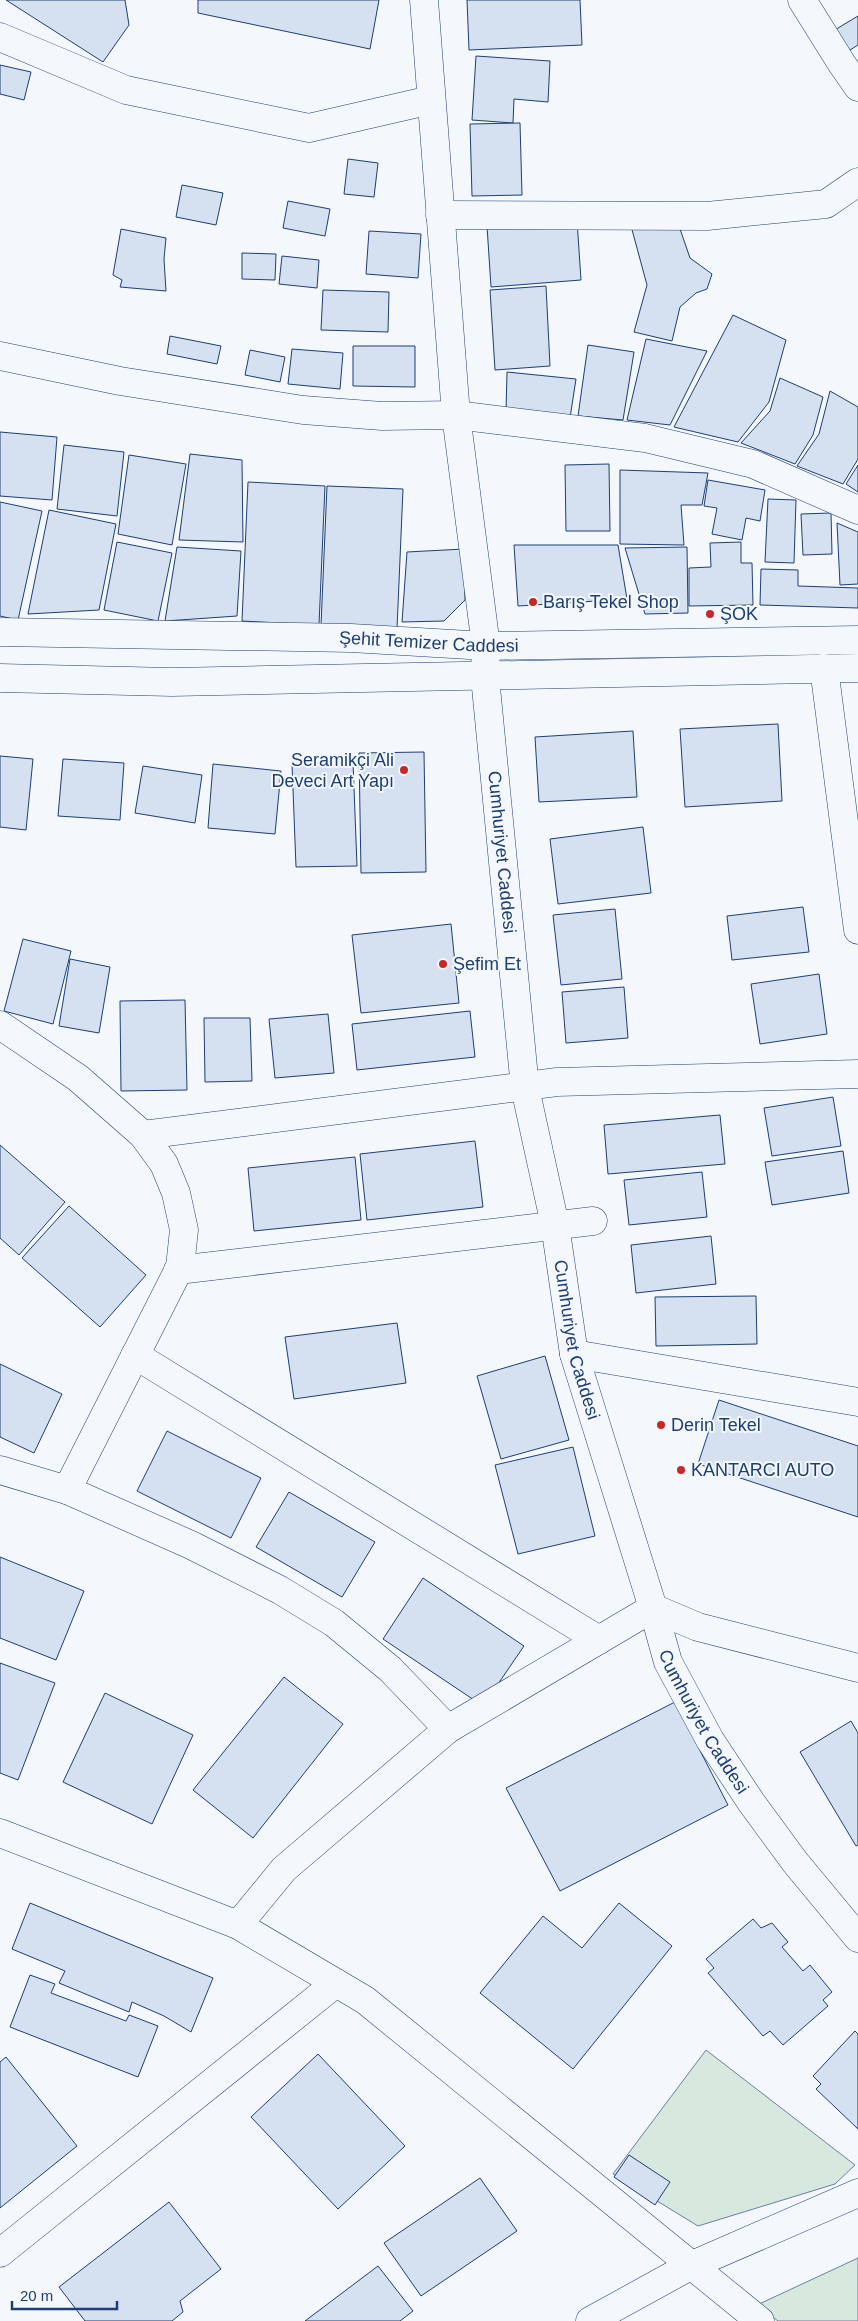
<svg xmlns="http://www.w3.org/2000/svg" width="858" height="2321" viewBox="0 0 858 2321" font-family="Arial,sans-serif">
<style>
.green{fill:#d7e8df;stroke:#687fa3}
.building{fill:#d5e0f0;stroke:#1d3f73}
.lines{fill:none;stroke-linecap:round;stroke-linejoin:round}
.minor-casing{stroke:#1d3f73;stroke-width:29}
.tertiary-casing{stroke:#1d3f73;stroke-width:29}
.secondary-casing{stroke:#1d3f73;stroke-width:29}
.minor{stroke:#f4f7fb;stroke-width:28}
.tertiary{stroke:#f4f7fb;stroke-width:28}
.secondary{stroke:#f4f7fb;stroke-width:28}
.poi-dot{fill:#c62828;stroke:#f4f7fb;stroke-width:2}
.labels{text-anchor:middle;stroke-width:4;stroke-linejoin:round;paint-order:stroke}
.poi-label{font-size:18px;fill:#1d3f73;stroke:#f4f7fb;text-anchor:start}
.street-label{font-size:18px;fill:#1d3f73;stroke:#f4f7fb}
</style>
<rect width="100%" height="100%" fill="#f4f7fb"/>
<g class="green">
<polygon points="706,2050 855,2165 835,2184 698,2226 613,2174"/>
<polygon points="858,2258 858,2321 778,2321 757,2305"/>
</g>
<g class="building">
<polygon points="6,0 125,0 129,25 103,62"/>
<polygon points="198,0 379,0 370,49 198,13"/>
<polygon points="467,0 580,0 582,45 469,50"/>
<polygon points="858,16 858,45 842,55 828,34"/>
<polygon points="476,56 550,61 548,102 514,99 513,123 472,120"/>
<polygon points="0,65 31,72 24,100 0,94"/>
<polygon points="520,123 522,195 472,196 470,124"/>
<polygon points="348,159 378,163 374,197 344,194"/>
<polygon points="182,185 223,193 216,225 176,217"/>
<polygon points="288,201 330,209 325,236 283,228"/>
<polygon points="577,220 581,280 491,287 487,226"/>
<polygon points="631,226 679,226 690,258 712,274 707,289 696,293 680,307 672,341 634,332 647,285"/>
<polygon points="121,229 166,238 164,259 166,291 120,287 122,280 113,275"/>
<polygon points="369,231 421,234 418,278 366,274"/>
<polygon points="242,253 276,254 275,280 242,279"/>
<polygon points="282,256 319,260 317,288 279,284"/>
<polygon points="546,286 550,366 495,370 490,290"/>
<polygon points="323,290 389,292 388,332 321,330"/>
<polygon points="733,315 786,340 769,402 738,442 674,427"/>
<polygon points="170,336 221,346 217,364 167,354"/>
<polygon points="646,339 707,351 670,425 627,420"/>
<polygon points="588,345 634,352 623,420 578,416"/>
<polygon points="353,346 415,346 415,387 353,386"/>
<polygon points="292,349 343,353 340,389 288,384"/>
<polygon points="250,350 285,357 280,382 245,375"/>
<polygon points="507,372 576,379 570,418 506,412"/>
<polygon points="780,378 823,397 813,435 795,464 741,443 770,411"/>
<polygon points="830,391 858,407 858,459 843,484 797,466 819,434"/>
<polygon points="0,432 57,437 52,500 0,496"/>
<polygon points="64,445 124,452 117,516 57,509"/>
<polygon points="190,454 242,460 243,542 179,540"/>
<polygon points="129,455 186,464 172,545 118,534"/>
<polygon points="609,464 610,531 566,531 565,465"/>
<polygon points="858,465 858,492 846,484"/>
<polygon points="620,470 708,473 702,505 681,505 684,545 620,544"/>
<polygon points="708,480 765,490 760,521 746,518 742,540 712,534 717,508 704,506"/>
<polygon points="248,482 325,486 319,625 242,621"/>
<polygon points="327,486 403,489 397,629 321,625"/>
<polygon points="768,499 796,500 794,563 765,562"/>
<polygon points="0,502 42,511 18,620 0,616"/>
<polygon points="49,510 116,524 99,610 28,614"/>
<polygon points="831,513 832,554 803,555 801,514"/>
<polygon points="837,523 858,532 858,584 840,585"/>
<polygon points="117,542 172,553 158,621 104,610"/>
<polygon points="741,542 741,563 752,563 753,605 689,606 689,568 711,567 710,543"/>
<polygon points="514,545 618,545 627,599 518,606"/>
<polygon points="177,547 241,551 237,616 165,621"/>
<polygon points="687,547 688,613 645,614 625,548"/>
<polygon points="464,549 465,600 444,621 402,622 407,552"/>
<polygon points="761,569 798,570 798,586 858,588 858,608 760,605"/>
<polygon points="778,724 782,801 685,807 680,729"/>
<polygon points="633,731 637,797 539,802 535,737"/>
<polygon points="424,752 426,872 361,873 359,753"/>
<polygon points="0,756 33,759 26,830 0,827"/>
<polygon points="63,759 124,763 120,820 58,816"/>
<polygon points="353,762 357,866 296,867 292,764"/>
<polygon points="213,764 281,771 275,834 208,828"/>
<polygon points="143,766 202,775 195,823 135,813"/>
<polygon points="643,827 651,893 558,904 550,839"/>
<polygon points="803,907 809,952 732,960 727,916"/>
<polygon points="615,909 622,979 561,985 553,915"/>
<polygon points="451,924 459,1003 361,1013 352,935"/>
<polygon points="23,939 71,951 53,1024 4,1011"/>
<polygon points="70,959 110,967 99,1033 59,1026"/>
<polygon points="819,974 827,1034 760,1044 751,984"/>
<polygon points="624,987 628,1038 566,1043 562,992"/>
<polygon points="185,1000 187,1090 121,1091 120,1001"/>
<polygon points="470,1011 475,1057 357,1070 352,1024"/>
<polygon points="328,1014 334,1073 275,1078 269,1019"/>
<polygon points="204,1018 250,1018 252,1081 205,1082"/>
<polygon points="833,1097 841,1146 772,1156 764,1108"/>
<polygon points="720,1115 725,1164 608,1174 604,1125"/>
<polygon points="475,1141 483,1207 367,1220 360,1154"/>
<polygon points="0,1145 65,1202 19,1255 0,1238"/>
<polygon points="843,1151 849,1193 772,1205 765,1162"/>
<polygon points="355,1157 361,1220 254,1231 248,1168"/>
<polygon points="702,1172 707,1217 629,1225 624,1180"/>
<polygon points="69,1206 146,1275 100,1327 22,1258"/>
<polygon points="711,1236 716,1284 636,1293 631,1245"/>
<polygon points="756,1296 757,1344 656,1346 655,1297"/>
<polygon points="397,1323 406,1383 294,1399 285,1337"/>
<polygon points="545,1356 569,1440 501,1459 477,1376"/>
<polygon points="0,1364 62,1394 34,1453 0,1437"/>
<polygon points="719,1400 858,1446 858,1517 698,1464"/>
<polygon points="167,1431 261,1478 231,1538 137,1491"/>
<polygon points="573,1447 595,1536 518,1554 495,1465"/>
<polygon points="289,1492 375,1542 342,1597 256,1547"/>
<polygon points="0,1557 84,1591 56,1660 0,1638"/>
<polygon points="423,1578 524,1646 483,1706 383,1639"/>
<polygon points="0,1663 55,1683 18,1780 0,1773"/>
<polygon points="284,1677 343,1724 253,1838 193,1790"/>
<polygon points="105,1693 193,1735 152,1824 63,1782"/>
<polygon points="675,1702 728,1805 560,1891 506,1788"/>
<polygon points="851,1721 858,1733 858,1845 856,1846 800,1752"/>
<polygon points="30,1903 213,1978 191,2032 164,2016 132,2002 129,2012 59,1983 65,1971 12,1949"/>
<polygon points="619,1903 672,1946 573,2069 480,1993 543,1916 582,1948"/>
<polygon points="753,1919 761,1928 772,1923 788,1942 782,1947 803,1971 810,1965 832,1992 823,2000 828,2006 783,2045 770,2031 763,2036 708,1973 714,1968 706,1959"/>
<polygon points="30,1975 55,1984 51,1993 126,2021 129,2015 158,2026 138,2077 10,2027"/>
<polygon points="855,2031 858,2034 858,2129 816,2089 821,2084 813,2076"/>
<polygon points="318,2054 405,2146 338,2209 251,2117"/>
<polygon points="6,2057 77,2146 0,2208 0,2062"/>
<polygon points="629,2155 670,2182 655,2205 614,2177"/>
<polygon points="480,2178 517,2231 421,2296 384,2243"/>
<polygon points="169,2202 221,2269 180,2301 183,2312 172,2321 85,2321 59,2287"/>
<polygon points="378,2266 413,2311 400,2321 305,2321"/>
</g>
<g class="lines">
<defs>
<g id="minor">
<polyline points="424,0 456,415 486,646 485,677"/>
<polyline points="802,0 842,64 858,87"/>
<polyline points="0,37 126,90 309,128 431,100"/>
<polyline points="440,215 707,216 826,204 858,182"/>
<polyline points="0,356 120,381 303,410 382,416 456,415 645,438 753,464 858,510"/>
<polyline points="824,668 858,930"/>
<polyline points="0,1025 78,1078 143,1135 164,1164 176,1193 184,1230 180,1267 67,1490"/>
<polyline points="143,1135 557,1082 858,1074"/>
<polyline points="178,1270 593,1221"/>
<polyline points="574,1354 858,1402"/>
<polyline points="135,1355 599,1640"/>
<polyline points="0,1470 67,1490 191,1545 280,1590 334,1623 390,1669 448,1729"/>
<polyline points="0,1833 238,1925 365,2000 760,2321"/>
<polyline points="238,1925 284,1869 448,1729 653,1608 698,1627 858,1668"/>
<polyline points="0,2253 336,1983"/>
<polyline points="590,2321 690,2266 858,2193"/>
</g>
<g id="tertiary">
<path id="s1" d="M485,677L525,1088L555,1225L574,1354L653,1608L668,1662L710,1740L751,1802L795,1862L858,1938"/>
</g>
<g id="secondary">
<path id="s2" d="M0,632L351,638L486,646L858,640"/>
<polyline points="0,678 172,682 858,668"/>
</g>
</defs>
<use href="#minor" class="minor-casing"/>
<use href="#tertiary" class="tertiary-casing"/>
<use href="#secondary" class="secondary-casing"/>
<use href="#minor" class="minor"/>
<use href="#tertiary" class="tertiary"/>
<use href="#secondary" class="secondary"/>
</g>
<g class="poi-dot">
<circle cx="533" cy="602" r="5"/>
<circle cx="710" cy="614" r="5"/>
<circle cx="404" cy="770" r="5"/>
<circle cx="443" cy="964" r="5"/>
<circle cx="661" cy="1425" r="5"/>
<circle cx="681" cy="1470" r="5"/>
</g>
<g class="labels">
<g class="poi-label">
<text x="543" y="608">Barış Tekel Shop</text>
<text x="720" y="620">ŞOK</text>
<text x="394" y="766" text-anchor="end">Seramikçi Ali<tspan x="394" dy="21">Deveci Art Yapı</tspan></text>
<text x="453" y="970">Şefim Et</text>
<text x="671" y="1431">Derin Tekel</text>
<text x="691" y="1476">KANTARCI AUTO</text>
</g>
<g class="street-label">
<text dy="6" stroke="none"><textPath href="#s2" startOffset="429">Şehit Temizer Caddesi</textPath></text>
<text dy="6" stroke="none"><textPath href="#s1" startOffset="176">Cumhuriyet Caddesi</textPath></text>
<text dy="6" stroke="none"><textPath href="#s1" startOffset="670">Cumhuriyet Caddesi</textPath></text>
<text dy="6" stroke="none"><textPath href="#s1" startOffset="1075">Cumhuriyet Caddesi</textPath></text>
</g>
</g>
<path d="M12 2301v8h105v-8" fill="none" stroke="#1d3f73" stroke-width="2.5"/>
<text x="20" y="2301" font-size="15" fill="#1d3f73" stroke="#f4f7fb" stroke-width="4" paint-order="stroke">20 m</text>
</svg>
